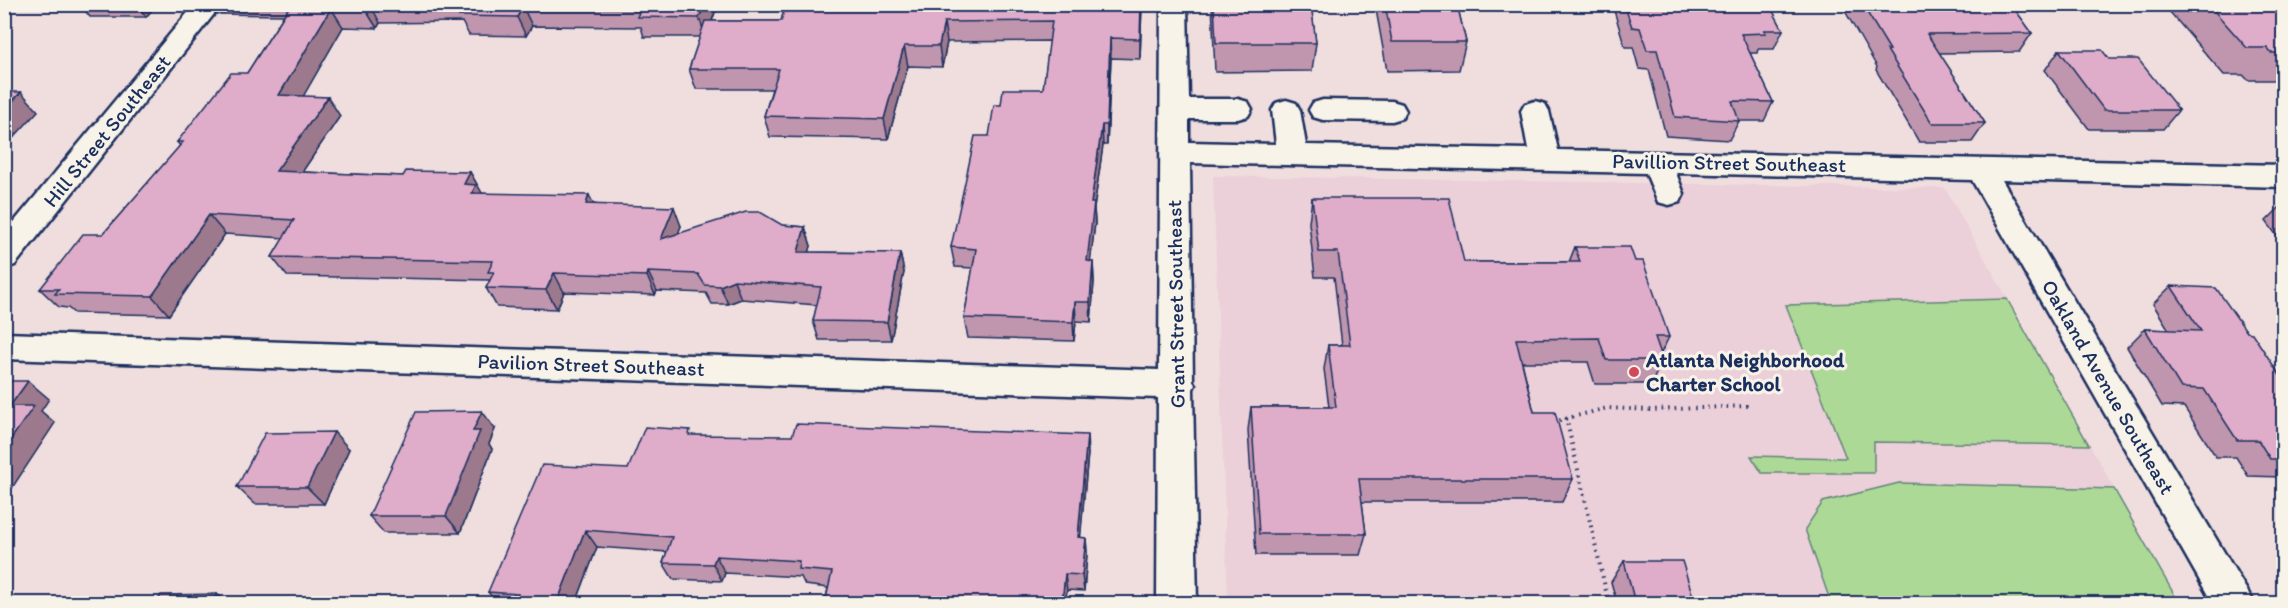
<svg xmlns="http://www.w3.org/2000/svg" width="2288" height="608" viewBox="0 0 2288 608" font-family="Itim,sans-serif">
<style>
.built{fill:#ebcfd9}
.green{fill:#add997;stroke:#64847a;stroke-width:1.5}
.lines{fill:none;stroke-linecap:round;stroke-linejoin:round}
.minor-casing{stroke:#1b2f5e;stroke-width:5}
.path{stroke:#1b2f5e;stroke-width:4;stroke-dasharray:1.5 5;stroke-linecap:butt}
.minor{fill:#f7f3e8;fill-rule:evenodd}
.wall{fill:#c095ae;stroke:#1b2f5e;stroke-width:1.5}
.shaded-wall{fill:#9c798d;stroke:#1b2f5e;stroke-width:1.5}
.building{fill:#dfadca;stroke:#1b2f5e;stroke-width:1.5}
.poi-dot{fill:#d1495b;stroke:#f7f3e8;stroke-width:2}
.labels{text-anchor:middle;stroke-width:6;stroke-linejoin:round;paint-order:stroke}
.street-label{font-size:21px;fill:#1b2f5e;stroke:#f7f3e8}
.poi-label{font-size:21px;font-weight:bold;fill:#1b2f5e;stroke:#f7f3e8;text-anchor:start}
</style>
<rect width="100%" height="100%" fill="#f0dedf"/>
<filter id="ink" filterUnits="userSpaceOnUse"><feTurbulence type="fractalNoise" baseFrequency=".0167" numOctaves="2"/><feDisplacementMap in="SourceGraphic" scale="12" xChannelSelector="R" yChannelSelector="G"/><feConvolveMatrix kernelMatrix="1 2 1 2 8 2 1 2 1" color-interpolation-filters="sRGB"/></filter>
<g filter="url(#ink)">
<polygon class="built" points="1213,176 1945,188 2179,603 1228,603"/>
<g class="green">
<polygon points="2007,299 2089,445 1874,442 1874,473 1762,473 1751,456 1846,458 1786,305"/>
<polygon points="1899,483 2114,489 2179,603 1831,603 1805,529 1823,502"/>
</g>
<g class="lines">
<defs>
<g id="minor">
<polygon points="195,4 222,4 15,265 4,269 4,234"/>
<polygon points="1161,4 1187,4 1189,99 1238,99 1248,102 1252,109 1248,116 1238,119 1189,119 1189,142 1276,144 1272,110 1276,103 1286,100 1296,103 1300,110 1306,145 1528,149 1521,111 1525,104 1535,101 1545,104 1549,111 1558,150 2284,165 2284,187 2002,180 2255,604 2213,604 1972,180 1676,173 1684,194 1680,202 1669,205 1658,202 1646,173 1190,163 1193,381 1195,385 1193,389 1197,604 1157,604 1158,398 4,359 4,333 1159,370"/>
<polygon points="1323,100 1392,101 1402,104 1406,111 1402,118 1392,121 1323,120 1313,117 1309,110 1313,103"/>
</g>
</defs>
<use href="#minor" class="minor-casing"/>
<g class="path">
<polyline points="1566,418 1609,604"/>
<polyline points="1553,422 1607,408 1651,410 1748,406"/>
</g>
<use href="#minor" class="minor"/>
</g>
<g class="wall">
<polygon points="80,4 157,4 146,17 90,17"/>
<polygon points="210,4 718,4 712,21 781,21 786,4 1142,4 1140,59 1111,58 1107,145 1103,145 1094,208 1095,223 1090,262 1093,262 1094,281 1091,322 1076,321 1074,341 968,338 964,318 973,268 955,267 951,247 989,136 1001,105 1043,89 1050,41 947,42 942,67 908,66 888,139 770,137 764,116 772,89 696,89 689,69 700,37 644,37 641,27 532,26 526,36 469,35 462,22 380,23 377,28 343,27 303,96 340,116 302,172 403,176 470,172 481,193 594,204 681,226 678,233 782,225 805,227 811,246 809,252 900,253 904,272 891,340 819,340 813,321 817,305 741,299 728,304 712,304 706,293 657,291 655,295 564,292 557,309 497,307 486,288 490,280 287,276 272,257 284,238 225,234 169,315 74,313 68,308 59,307 40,289 103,234 180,146 177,142 247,73 284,15 217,14"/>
<polygon points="1212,4 1311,4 1316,43 1312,71 1215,72"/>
<polygon points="1375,4 1457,4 1466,42 1459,70 1387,71"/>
<polygon points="1612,4 1769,4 1783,30 1774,49 1758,49 1757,53 1750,53 1773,102 1764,121 1739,121 1729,140 1666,136 1649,70 1639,69 1633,47 1625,47"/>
<polygon points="1841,4 2011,4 2032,33 2019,52 1939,53 1985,123 1972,142 1919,142 1876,70 1877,67"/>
<polygon points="2163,4 2283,4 2283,80 2248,80 2243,75 2224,75"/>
<polygon points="2059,50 2109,59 2179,110 2163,129 2089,129 2045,70"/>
<polygon points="1312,198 1464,262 1569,262 1575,247 1635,261 1669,337 1661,353 1663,360 1651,384 1595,384 1588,362 1522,362 1534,412 1573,479 1562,502 1362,502 1366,534 1360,555 1256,555 1248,430 1251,407 1329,407 1324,369 1328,345 1342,345 1334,277 1315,277 1309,223"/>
<polygon points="2283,204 2283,244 2266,221"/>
<polygon points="2171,286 2247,332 2283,380 2283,477 2248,476 2236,457 2216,457 2184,407 2162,406 2127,347 2145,329 2169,330 2153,304"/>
<polygon points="495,429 489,444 492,449 460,533 384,533 369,516"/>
<polygon points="693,435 1088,453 1080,538 1086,538 1087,554 1084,591 1067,590 1065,603 825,603 828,588 805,585 801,577 725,573 722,581 673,579 663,563 667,552 597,547 576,603 497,603 488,592 628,469"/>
<polygon points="349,449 324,504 255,504 237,487"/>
<polygon points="1624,561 1695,603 1617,603 1611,582"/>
</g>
<g class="shaded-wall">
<polygon points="137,4 157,4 146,17"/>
<polygon points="368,4 370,4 380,23 377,28 365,9"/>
<polygon points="705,4 718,4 706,37 699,18"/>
<polygon points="1141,4 1142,4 1140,59 1140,39"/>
<polygon points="523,7 532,26 526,36 517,17"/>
<polygon points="331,8 343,27 293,114 279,95"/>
<polygon points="944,22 947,42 942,67 939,46"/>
<polygon points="1110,38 1111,58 1107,145 1107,125"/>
<polygon points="904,46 908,66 888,139 884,119"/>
<polygon points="4,90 14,100 21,92 38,111 4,148"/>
<polygon points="328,97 340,116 290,190 276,171"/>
<polygon points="1102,125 1103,145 1094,208 1095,223 1088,281 1087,261 1091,203"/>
<polygon points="470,172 481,191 487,204 464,184"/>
<polygon points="589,195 599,214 586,204"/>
<polygon points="674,207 681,226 669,258 661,239"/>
<polygon points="209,215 225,234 169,315 152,296"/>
<polygon points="805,227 811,246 804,271 798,252"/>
<polygon points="900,253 904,272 891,340 887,322"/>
<polygon points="1093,262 1094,281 1091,322 1090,302"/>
<polygon points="648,272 657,291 655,295 647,276"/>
<polygon points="554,273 564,292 557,309 546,290"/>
<polygon points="734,280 741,299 728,304 720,286"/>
<polygon points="1075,302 1076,321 1074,341 1073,322"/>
<polygon points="28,381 49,399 41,411 55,423 4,500 4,449 10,406"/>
<polygon points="482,411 495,429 489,444 492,449 460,533 446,516 473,431"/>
<polygon points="334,432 349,449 324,504 307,487"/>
<polygon points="1087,435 1088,453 1079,554 1078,537"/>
<polygon points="585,530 597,547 576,603 557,603"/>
<polygon points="1086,538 1087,554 1084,591 1082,575"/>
<polygon points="716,556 725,573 722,581 713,564"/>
<polygon points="1065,574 1067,590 1065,603 1062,603"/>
<polygon points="217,594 228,603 212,603"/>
</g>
<g class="building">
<polygon points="291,4 368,4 365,9 331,8 279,95 328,97 276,171 403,176 406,171 470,172 464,184 476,185 472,193 589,195 586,204 674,207 661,239 746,212 760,212 782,225 805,227 798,252 900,253 887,322 813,321 821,287 734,280 720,286 705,285 698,274 648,272 647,276 554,273 546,290 486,288 494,272 488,272 493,261 272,257 294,220 209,215 152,296 55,294 59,289 40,289 83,234 103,234 183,142 177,142 231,73 247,73"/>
<polygon points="466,4 705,4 699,18 637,17 641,8 523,7 517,17 459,16"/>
<polygon points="786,4 1141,4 1140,39 1110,38 1107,125 1102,125 1091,203 1094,203 1087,261 1093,262 1090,302 1075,302 1073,322 964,318 976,249 951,247 975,136 989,136 994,105 1001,105 1003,89 1043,89 1052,21 944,22 939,46 904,46 884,119 764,116 779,69 689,69 705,21 781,21"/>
<polygon points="1214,4 1311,4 1316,43 1216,43"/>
<polygon points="1385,4 1457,4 1466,42 1392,42"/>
<polygon points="1624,4 1769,4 1783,30 1764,30 1766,33 1741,34 1773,102 1732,101 1739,121 1675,117 1657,50 1647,50 1640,28 1632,27"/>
<polygon points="1862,4 2011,4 2032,33 1927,34 1985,123 1932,123 1887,50 1890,50"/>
<polygon points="2208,4 2283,4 2283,53 2271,53 2267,48 2247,48"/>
<polygon points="2059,50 2102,50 2109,59 2138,59 2179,110 2104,110"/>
<polygon points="4,92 21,92 4,110"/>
<polygon points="1312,198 1449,198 1464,262 1580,262 1575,247 1630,247 1635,261 1643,261 1669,337 1655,337 1663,360 1606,360 1599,338 1516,339 1534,412 1555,412 1573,479 1359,479 1366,534 1259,534 1251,407 1336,407 1328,345 1350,345 1338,252 1319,252"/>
<polygon points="2171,286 2216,288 2247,332 2252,333 2283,380 2283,459 2270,459 2258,440 2237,440 2204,389 2181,388 2145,329 2201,331"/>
<polygon points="4,381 28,381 10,406 34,406 4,449"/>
<polygon points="482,411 473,431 480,431 446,516 369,516 416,412"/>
<polygon points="796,424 1087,435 1078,537 1086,538 1082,575 1065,574 1062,603 825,603 832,572 798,569 799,561 716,556 713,564 663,563 672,537 585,530 557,603 514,603 518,594 488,592 542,465 628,469 645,427 690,430 689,435 792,436"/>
<polygon points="334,432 307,487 237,487 265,433"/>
<polygon points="1624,561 1682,561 1695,603 1635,603"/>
<polygon points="217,594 212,603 156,603 161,595"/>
</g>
</g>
<circle class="poi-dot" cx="1634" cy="372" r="6"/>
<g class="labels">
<g class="street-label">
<text transform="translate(107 131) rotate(-51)" y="7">Hill Street Southeast</text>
<text transform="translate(1729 163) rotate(1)" y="7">Pavillion Street Southeast</text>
<text transform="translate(1176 304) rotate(-91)" y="7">Grant Street Southeast</text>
<text transform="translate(591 365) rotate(2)" y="7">Pavilion Street Southeast</text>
<text transform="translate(2108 387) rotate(60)" y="7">Oakland Avenue Southeast</text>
</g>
<g class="poi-label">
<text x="1646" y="367">Atlanta Neighborhood<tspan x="1646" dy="24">Charter School</tspan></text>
</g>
</g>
<rect width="2288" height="608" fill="none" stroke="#f7f3e8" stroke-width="24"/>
<rect x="12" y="12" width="2264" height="584" fill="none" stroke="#1b2f5e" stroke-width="2" filter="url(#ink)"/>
</svg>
